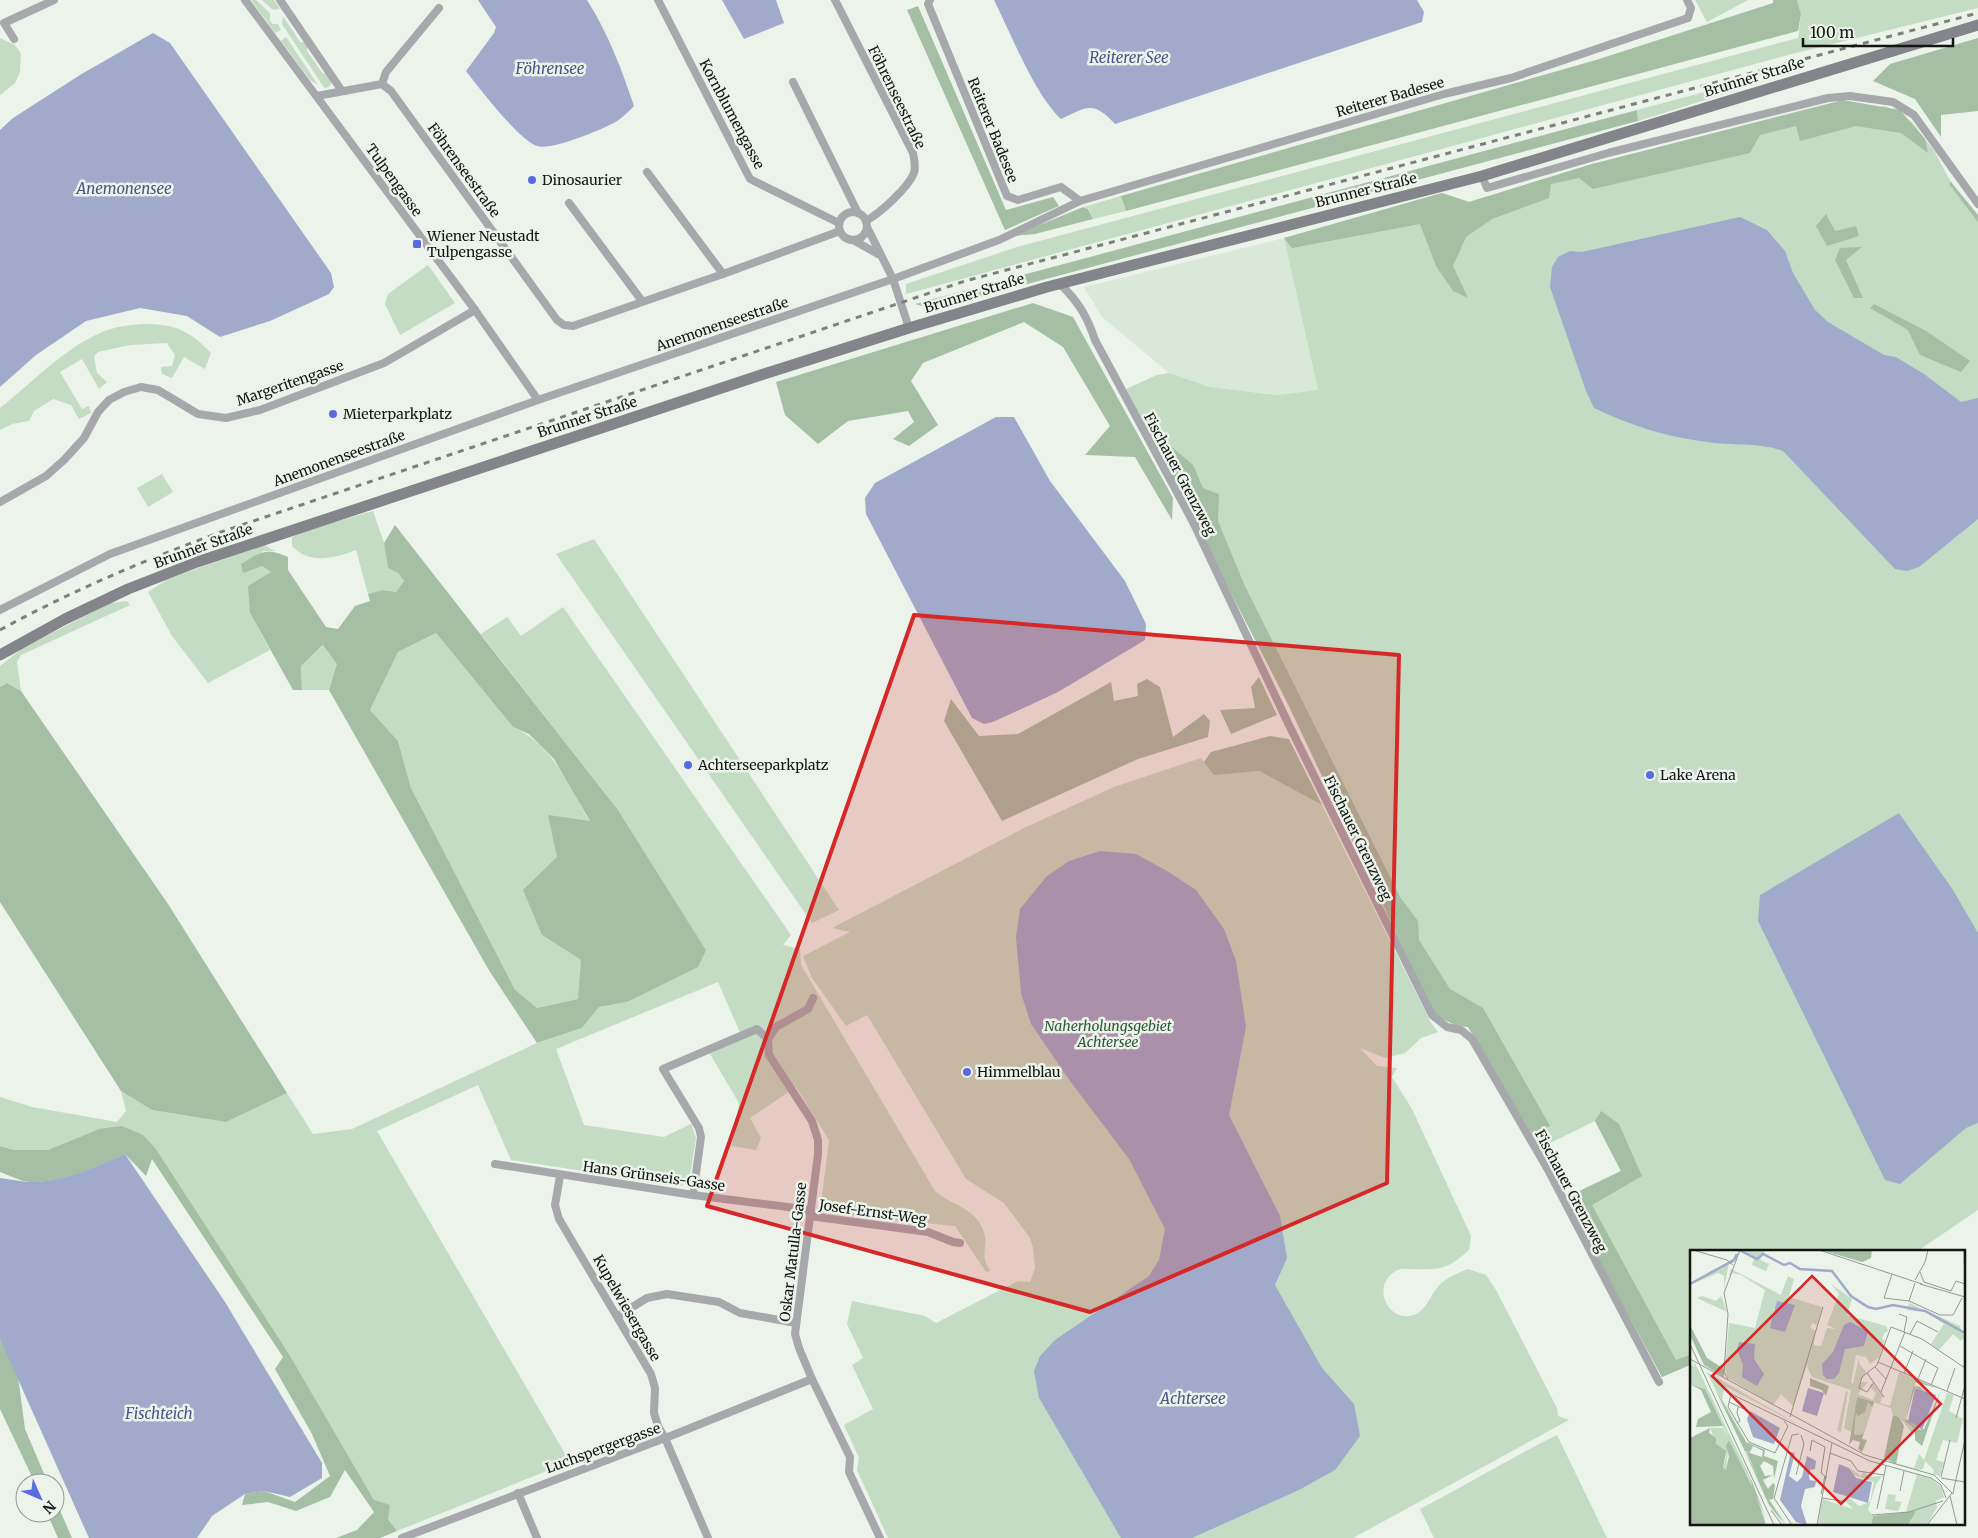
<svg xmlns="http://www.w3.org/2000/svg" width="1978" height="1538" viewBox="0 0 1978 1538" font-family="Merriweather,serif">
<style>
.built{fill:#dae8da}
.green{fill:#c3dcc3}
.forest{fill:#a4bfa4;fill-rule:evenodd}
.water{fill:#a1aaca}
.lines{fill:none;stroke-linecap:round;stroke-linejoin:round}
.minor{stroke:#a7a8ac;stroke-width:8}
.secondary{stroke:#83858b;stroke-width:11}
.rail{stroke:#7c817c;stroke-width:3;stroke-dasharray:6 6;stroke-linecap:butt}
.marked{fill:#d62828;fill-opacity:0.2;stroke:#d62828;stroke-width:4;stroke-linejoin:round}
.poi-dot{fill:#586be1;stroke:#ebf3eb;stroke-width:2}
.labels{text-anchor:middle;stroke-width:5;stroke-linejoin:round;paint-order:stroke}
.street-label{font-size:14px;fill:#121512;stroke:#ebf3eb}
.poi-label{font-size:14px;fill:#121512;stroke:#ebf3eb;text-anchor:start}
.park-label{font-size:14px;font-style:italic;fill:#2f5832;stroke:#ebf3eb}
.water-label{font-size:15px;font-style:italic;fill:#495583;stroke:#ebf3eb}
.inset-river{fill:none;stroke:#a1aaca;stroke-width:2.5}
.inset-road{fill:none;stroke:#949a94;stroke-width:1}
.view{fill:#d62828;fill-opacity:0.15;stroke:#d62828;stroke-width:2.5}
.inset-edge{fill:none;stroke:#121512;stroke-width:2.5}
</style>
<rect width="100%" height="100%" fill="#ebf3eb"/>
<polygon class="built" points="1284,238 1318,390 1278,395 1210,387 1169,373 1102,317 1084,287"/>
<g class="green">
<polygon points="251,0 256,0 270,13 270,21 273,24 278,24 281,30 275,33"/>
<polygon points="262,0 274,0 280,9 273,10"/>
<polygon points="1695,0 1748,0 1707,22"/>
<polygon points="1797,0 1978,0 1978,8 1792,54 906,294 906,284 1017,247 1798,38 1801,14"/>
<polygon points="283,16 300,42 304,42 308,46 307,51 323,74 325,73 332,82 329,87 325,88 323,86 282,24"/>
<polygon points="286,37 318,85 310,80 281,41"/>
<polygon points="0,38 15,45 21,54 20,72 15,83 0,95"/>
<polygon points="1749,80 1734,91 1638,121 1637,110"/>
<polygon points="1885,106 1912,122 1935,152 1949,179 1978,218 1978,1210 1916,1252 1692,1252 1692,1364 1662,1377 1565,1198 1621,1171 1595,1121 1540,1148 1468,1027 1455,1025 1435,1015 1287,702 1126,389 1157,375 1169,373 1210,387 1277,395 1318,390 1284,238 1442,193 1469,202 1592,164"/>
<polygon points="1121,196 1126,211 1093,219 1089,209 1084,207"/>
<polygon points="428,265 455,303 400,335 385,304 388,294"/>
<path d="M143,324C175,324 189,330 211,353L205,369L184,357L172,378L162,374L161,367L172,366L175,355L167,343L130,345L98,352L94,356L97,373L107,382L99,389L82,359L60,372L82,409L89,406L91,413L79,419L71,405L53,399L34,411L29,421L12,424L0,430V408C32,383 61,351 98,334C112,327 128,325 143,324Z"/>
<polygon points="162,474 173,492 148,507 137,488"/>
<path d="M373,511L384,543L388,568L398,573L404,581L396,592L382,590L368,594L356,550C335,558 309,565 292,546V538L297,533Z"/>
<polygon points="594,539 839,910 812,923 556,554"/>
<polygon points="264,545 275,551 262,551 262,566 271,572 250,613 270,650 208,683 172,636 148,592 168,579"/>
<polygon points="127,601 130,605 21,655 17,662 21,691 7,683 0,687 0,666 21,649 110,603"/>
<path d="M563,607L791,935L783,945L800,949L801,965L935,1191C955,1208 978,1207 985,1236C987,1244 983,1252 985,1260C986,1263 989,1268 990,1271L986,1272L955,1226L820,1212L829,1140L796,1087L750,1118L761,1138L756,1150L732,1146L739,1103L710,1054L742,1037L718,982L556,1049L584,1125L664,1137L691,1124L696,1138L690,1176L682,1186L511,1160L478,1085L377,1131L571,1464L549,1470L397,1531L374,1500L289,1354L156,1149L99,1129L48,1150H14L0,1146V1097L32,1107L117,1122L126,1111L121,1091L152,1110L226,1122L287,1093L313,1134L352,1129L537,1043L582,1028L599,1007L627,1002L706,950L618,810L481,634L507,617L521,636Z"/>
<path d="M436,633L513,727C553,745 569,786 590,822L557,857L542,935L581,960L579,999L536,1008L515,991L411,788L398,741L370,710L398,652Z"/>
<polygon points="324,645 338,664 329,690 302,690 301,666"/>
<path d="M1201,758L1214,774L1259,771L1322,805L1431,1023L1438,1032L1421,1038L1405,1053L1385,1058L1360,1048L1377,1066L1397,1068L1392,1077L1412,1109L1471,1236L1469,1250C1448,1269 1441,1270 1413,1269C1409,1269 1402,1268 1398,1270C1370,1282 1386,1324 1414,1315C1428,1310 1432,1289 1444,1281C1451,1276 1460,1272 1468,1269L1486,1275L1496,1290L1557,1408L1558,1416L1569,1420L1353,1538H888L857,1470L859,1458L844,1425L873,1409L852,1365L863,1358L847,1324L852,1301L925,1316L936,1323L1018,1281L1030,1282L1035,1268L1033,1248L1030,1238L1004,1203L966,1179L867,1015L846,1026L812,978L803,956L850,932L832,928L1024,828L1114,787Z"/>
<path d="M1557,1435L1607,1538H1434L1420,1509C1466,1485 1510,1458 1557,1435Z"/>
</g>
<g class="forest">
<polygon points="1773,0 1797,0 1801,14 1798,31 1126,211 1121,196 1596,60 1773,3"/>
<polygon points="918,6 1006,210 1053,197 1059,206 1005,230 907,10"/>
<polygon points="1978,38 1978,111 1941,115 1941,137 1915,99 1873,81 1890,64"/>
<polygon points="1843,100 1900,110 1925,139 1928,153 1901,133 1856,126 1800,141 1796,126 1760,135 1750,153 1593,189 1579,178 1551,184 1549,198 1492,219 1466,237 1453,266 1468,298 1453,291 1436,266 1420,224 1292,248 1284,238 1442,193 1469,202 1592,164"/>
<polygon points="1637,110 1638,121 934,309 915,304"/>
<polygon points="1951,182 1978,215 1978,222 1949,184"/>
<polygon points="1083,207 1088,209 1093,219 1035,234 1013,236"/>
<polygon points="1826,214 1835,231 1856,226 1859,236 1827,246 1816,226"/>
<polygon points="1862,247 1846,260 1863,298 1854,298 1835,260 1840,248"/>
<polygon points="1033,303 1073,317 1173,498 1172,520 1135,457 1085,455 1110,426 1063,347 1024,322 923,363 911,381 938,425 909,446 893,439 914,422 908,411 848,421 818,444 785,415 776,382"/>
<polygon points="1874,304 1926,331 1970,361 1961,372 1920,355 1908,330 1870,308"/>
<polygon points="1144,423 1193,465 1203,488 1219,494 1218,521 1244,584 1400,897 1418,921 1419,940 1450,989 1483,1008 1550,1126 1532,1134 1468,1027 1455,1025 1435,1015 1287,702"/>
<path d="M395,525L618,810L706,950L698,967L627,1002L599,1007L582,1028L537,1043L490,972L329,690L337,664L323,645L301,666L302,690H293L250,613L248,586L271,572L262,566L243,573L241,564C261,552 266,547 288,557V570L326,627L338,629L355,606L370,601L368,594L382,590L396,592L404,581L398,573L388,568L384,543ZM436,633L513,727L529,734L554,759L590,821L548,815L557,857L523,890L542,935L581,960L578,999L537,1008L515,990L411,788L398,741L370,710L398,652Z"/>
<polygon points="1259,677 1277,715 1231,734 1220,710 1255,708 1251,687"/>
<polygon points="1147,679 1160,687 1173,737 1204,714 1210,721 1208,737 1138,759 1002,821 944,721 951,699 979,736 1018,734 1111,682 1114,701 1138,696 1137,684"/>
<polygon points="7,683 21,691 168,904 287,1093 226,1122 152,1110 121,1091 0,902 0,687"/>
<polygon points="1270,736 1289,739 1322,805 1259,771 1214,775 1204,762 1211,752"/>
<polygon points="1601,1111 1619,1124 1642,1176 1592,1205 1676,1360 1692,1354 1692,1364 1662,1377 1565,1198 1621,1171 1595,1121"/>
<path d="M122,1126L143,1135L156,1149L289,1354L374,1500L390,1505L388,1519L397,1531L380,1538H336L357,1530L374,1512L345,1470L330,1497L296,1511L268,1502L242,1505L245,1494L264,1491L295,1502L330,1476L312,1434L275,1369L283,1357L152,1159L146,1176L125,1154C95,1168 63,1183 29,1182C20,1181 9,1175 0,1172V1146L14,1150H48L99,1129Z"/>
<polygon points="0,1339 18,1376 25,1429 48,1483 35,1483 0,1409"/>
<polygon points="55,1499 72,1538 58,1538 47,1513 55,1513"/>
</g>
<g class="water">
<path d="M478,0H587C608,33 622,70 634,106C629,111 623,117 617,121C604,129 551,151 537,146C519,140 479,88 466,71L494,33L496,27Z"/>
<polygon points="722,0 776,0 784,23 744,39"/>
<path d="M994,0H1417L1424,12L1422,22L1115,124C1093,100 1087,107 1061,119C1034,93 1011,34 994,0Z"/>
<polygon points="153,33 170,43 331,273 334,287 329,294 270,321 220,337 187,316 140,308 86,321 36,355 0,387 0,130 13,118 80,75"/>
<path d="M1740,217L1767,230L1785,251L1793,273L1815,310L1828,322L1884,355L1896,357L1924,374L1961,402L1978,398V519L1919,567L1907,571L1895,569L1783,451C1759,442 1733,446 1707,442C1666,437 1632,426 1594,408L1586,391L1550,287L1552,267L1558,257L1570,251L1582,252Z"/>
<polygon points="996,417 1014,417 1050,481 1125,581 1146,624 1145,640 1058,692 993,722 984,724 972,718 866,514 865,498 875,483"/>
<polygon points="1899,813 1953,890 1978,933 1978,1123 1966,1128 1900,1184 1885,1180 1758,921 1760,895"/>
<polygon points="1100,851 1136,854 1167,871 1196,890 1224,929 1236,961 1246,1027 1229,1115 1280,1216 1287,1258 1275,1285 1322,1368 1354,1404 1360,1436 1335,1470 1299,1490 1192,1538 1121,1538 1039,1398 1034,1371 1040,1356 1055,1340 1149,1276 1159,1260 1165,1229 1129,1159 1070,1081 1031,1024 1021,993 1016,937 1020,909 1047,876 1069,861"/>
<path d="M125,1154L225,1302L322,1463V1478L290,1497L264,1491L245,1494L212,1516L197,1538H89L0,1339V1178C9,1179 18,1181 27,1182C62,1183 94,1168 125,1154Z"/>
</g>
<g class="lines">
<g class="minor">
<polyline points="245,0 475,310 538,400"/>
<polyline points="280,0 342,91"/>
<polyline points="658,0 750,179 839,223"/>
<path d="M835,0L913,153C914,159 916,166 914,173C908,188 880,213 866,221"/>
<polyline points="930,0 928,4 1007,196 1018,200 1061,187 1080,201"/>
<polyline points="14,39 4,23 54,0"/>
<polyline points="793,82 858,213"/>
<polyline points="382,84 386,72 439,8"/>
<polyline points="317,96 382,84 391,91 557,320 564,325 573,326 723,274 647,172"/>
<polyline points="1482,176 1487,188 1608,153 1828,98 1850,96 1893,102 1914,115 1978,204"/>
<polyline points="569,203 642,301"/>
<circle cx="853" cy="226" r="14"/>
<polyline points="867,227 893,279 909,328"/>
<polyline points="853,240 878,254"/>
<polyline points="723,274 840,231"/>
<path d="M1060,284C1078,301 1087,316 1095,340L1193,522L1288,723L1432,1015L1447,1027L1461,1030L1472,1039L1547,1168L1659,1382"/>
<polyline points="0,502 46,476 64,460 84,438 98,412 109,400 124,392 141,387 158,390 198,414 226,418 260,410 384,363 475,310"/>
<polyline points="0,610 110,554 538,400 893,279 999,240 1080,201 1444,94 1511,78 1688,18 1691,8 1687,0"/>
<polyline points="768,1039 776,1027 808,1009 813,998"/>
<polyline points="495,1164 693,1195 811,1210"/>
<polyline points="560,1176 555,1205 559,1219 651,1374 655,1388 654,1413 658,1426 665,1438 708,1538"/>
<polyline points="693,1195 701,1137 699,1128 663,1069 757,1029 768,1039 769,1055 812,1121 818,1140 818,1154 795,1334 799,1348 812,1379 850,1457 849,1472 880,1538"/>
<polyline points="810,1216 928,1232 953,1242 960,1243"/>
<polyline points="618,1316 647,1298 667,1294 719,1302 740,1313 796,1323"/>
<polyline points="518,1493 537,1538"/>
<polyline points="402,1538 673,1435 812,1379"/>
</g>
<polyline class="secondary" points="0,655 65,619 128,589 197,562 764,374 909,328 1047,287 1482,176 1978,25"/>
<path class="rail" d="M0,630C71,591 145,560 221,532L965,281L1978,13"/>
</g>
<path class="marked" d="M914,615L1399,655L1387,1183L1090,1312L707,1206Z"/>
<g class="poi-dot">
<circle cx="532" cy="180" r="5"/>
<rect x="412" y="239" width="10" height="10" rx="2.5"/>
<circle cx="333" cy="414" r="5"/>
<circle cx="688" cy="765" r="5"/>
<circle cx="1650" cy="775" r="5"/>
<circle cx="967" cy="1072" r="5"/>
</g>
<g class="labels">
<g class="street-label">
<text transform="translate(1754 77) rotate(-17)" y="5">Brunner Straße</text>
<text transform="translate(897 97) rotate(64)" y="5">Föhrenseestraße</text>
<text transform="translate(1390 97) rotate(-16)" y="5">Reiterer Badesee</text>
<text transform="translate(732 114) rotate(62)" y="5">Kornblumengasse</text>
<text transform="translate(993 130) rotate(68)" y="5">Reiterer Badesee</text>
<text transform="translate(464 170) rotate(54)" y="5">Föhrenseestraße</text>
<text transform="translate(394 180) rotate(54)" y="5">Tulpengasse</text>
<text transform="translate(1366 190) rotate(-14)" y="5">Brunner Straße</text>
<text transform="translate(974 293) rotate(-17)" y="5">Brunner Straße</text>
<text transform="translate(722 324) rotate(-19)" y="5">Anemonenseestraße</text>
<text transform="translate(290 383) rotate(-19)" y="5">Margeritengasse</text>
<text transform="translate(587 417) rotate(-18)" y="5">Brunner Straße</text>
<text transform="translate(339 458) rotate(-20)" y="5">Anemonenseestraße</text>
<text transform="translate(1180 474) rotate(62)" y="5">Fischauer Grenzweg</text>
<text transform="translate(203 546) rotate(-20)" y="5">Brunner Straße</text>
<text transform="translate(1358 838) rotate(64)" y="5">Fischauer Grenzweg</text>
<text transform="translate(654 1176) rotate(8)" y="5">Hans Grünseis-Gasse</text>
<text transform="translate(1571 1191) rotate(62)" y="5">Fischauer Grenzweg</text>
<text transform="translate(873 1212) rotate(8)" y="5">Josef-Ernst-Weg</text>
<text transform="translate(793 1252) rotate(-83)" y="5">Oskar Matulla-Gasse</text>
<text transform="translate(627 1308) rotate(60)" y="5">Kupelwiesergasse</text>
<text transform="translate(603 1448) rotate(-20)" y="5">Luchspergergasse</text>
</g>
<g class="poi-label">
<text x="542" y="185">Dinosaurier</text>
<text x="427" y="241">Wiener Neustadt<tspan x="427" dy="16">Tulpengasse</tspan></text>
<text x="343" y="419">Mieterparkplatz</text>
<text x="698" y="770">Achterseeparkplatz</text>
<text x="1660" y="780">Lake Arena</text>
<text x="977" y="1077">Himmelblau</text>
</g>
<g class="park-label">
<text x="1108" y="1031">Naherholungsgebiet<tspan x="1108" dy="16">Achtersee</tspan></text>
</g>
<g class="water-label">
<text x="1129" y="63">Reiterer See</text>
<text x="550" y="74">Föhrensee</text>
<text x="124" y="194">Anemonensee</text>
<text x="1193" y="1404">Achtersee</text>
<text x="159" y="1419">Fischteich</text>
</g>
</g>
<g transform="translate(1690 1250)">
<rect width="275" height="275" fill="#ebf3eb"/>
<path d="M50,0L43,13H39L34,38V26L28,23L0,35L43,9ZM52,0H75L70,10L79,14L76,21L62,15L64,9ZM41,19L91,45L98,26L104,29L99,47L132,57L127,75L122,73L120,78L125,80L124,95L131,96L137,78L146,79L137,75L149,44L141,34L162,49L157,65L196,76L198,81L194,83L192,89L195,90L189,107L180,114L176,107L166,105L161,132L163,134L169,107V113L176,122L170,132H178L168,144L183,150L186,143L179,136L183,133L193,146L190,153L200,156L209,122L225,129L215,169L226,180L223,184L209,167L203,165L201,158L167,147L161,182L154,178L161,140L122,127L117,116L123,98L103,156L91,144L83,155L38,128L35,119L39,73L65,78L75,40L51,25L43,23L39,26ZM12,46L26,51L31,46L37,62L7,48ZM219,53L230,58H218L235,60L270,76L274,87L271,91L263,84L249,100L241,94L254,74L236,62L217,60ZM2,112L6,115L61,229L77,275L39,190L36,220L33,219L36,206L26,194L20,178H33L39,188L13,138L0,134V114L5,117ZM17,122L111,176L35,136L32,149L56,191V199L60,202L79,249L97,275L82,258ZM156,141L158,142L151,182L147,181ZM257,143L264,145L259,161L273,169L267,193L253,190L246,210L254,212L252,219H248L252,220L250,226L243,224L244,220L235,211L233,219L228,220L193,210L224,218L229,204L234,210ZM178,152L182,156L173,184L164,185L166,163ZM160,218L171,226L173,222L182,227L192,226L186,234L178,260L183,265L181,275H128L132,249L163,259L153,249H161L169,256L180,252L184,232L164,225ZM227,224L241,229L251,237L254,247L246,251L247,257L237,275H197L216,262ZM198,244L206,245L205,251L212,252L208,261L195,259Z" fill="#c3dcc3"/>
<path d="M131,0H182L181,8L172,12ZM0,75L17,108L34,119V127L14,115L0,85ZM120,128L139,136L136,146L132,140L120,136ZM225,129L250,139L225,132L224,136L230,137L233,141L225,137L216,169L230,180L234,179L251,140L232,196L225,190V179L215,171ZM0,134L15,139L33,176L6,177L8,169L21,162L11,140ZM26,141L56,192L75,200L74,206L88,211L84,229L83,216L74,211L70,216L75,226L83,225L73,230L78,239L83,233L85,235L83,249L79,250L95,275L79,255L56,204L68,227L57,202L72,207L73,201L63,196L60,202L55,201ZM167,147L184,152L172,189L177,190L172,202L168,199L170,192L163,190L159,195ZM178,152L182,157L173,184L164,185L166,163L168,166L175,162ZM203,165L209,167L214,176L206,214L194,208ZM20,178L19,183L26,188V194L36,201L33,218L36,220L39,206L36,196L39,190L62,237L61,229L76,268L65,243L76,275H0V188ZM226,261L218,275H181L183,266Z" fill="#a4bfa4" fill-rule="evenodd"/>
<path d="M87,51L105,55L95,82L80,78ZM160,72L178,81L174,96L155,99L149,123L144,129H137L133,125L132,114L143,102L154,75ZM49,92L65,94L64,109L74,124L67,136L52,127L53,115L47,99ZM118,138L134,143L127,166L112,161ZM225,138L246,145L232,180L218,171ZM60,161L90,178L84,194L63,187L57,169ZM101,202L105,203L99,226L107,232L112,227L117,206L126,211L125,219L120,220L119,226L120,230L126,231L125,237L115,239L111,256L117,275L106,272L90,250ZM149,214L159,218L166,228L182,232L178,253L143,242Z" fill="#a1aaca"/>
<path class="inset-river" d="M49,0L67,9L73,4L94,15L100,13L110,19L142,21L161,46L178,57L186,59L203,55L235,61L275,83M0,34L44,10L47,4"/>
<path class="inset-road" d="M3,0L37,10L43,15M129,0L232,34M274,0L275,36M230,22L234,32L261,41L266,31L275,34M202,24L194,48L219,51M225,30L235,12L238,0M230,34L275,47M219,51L250,65H263M219,51L225,33M209,64L217,67L214,82M263,65L272,48M220,84L227,71L248,82M0,94L84,275M210,96L248,118L241,135M0,109L175,205L244,225L263,244L264,238M188,112L275,149M185,117L196,129M177,123L194,147M214,123L223,101M38,129L34,122L38,64L34,43L50,0M228,129L236,109M184,132L177,142L169,138L172,127L187,115L201,77L232,89L275,118M257,141L265,118M191,142L215,82M39,152L56,160M100,167L133,57M266,168L274,139M94,171L98,176L85,203L59,192L38,157L41,144L180,211L241,228L251,235L256,248M47,173L50,171L47,163L48,157M120,201L122,190L135,197L131,223L137,228M140,203L161,211L168,221L194,225M106,225L114,194L111,185M251,227L260,190M251,228L275,232M264,238L275,190M210,241L214,221M131,244L135,226M260,246L267,275M132,248L152,251M187,259L196,216M81,260L92,275M182,265L219,262L253,251M102,275L84,248L102,185L109,184M127,275L142,193M237,275L262,243"/>
<path class="view" d="M122,26L251,154L151,254L22,126Z"/>
<rect width="275" height="275" class="inset-edge"/>
</g>
<g transform="translate(40 1498) rotate(135)"><circle r="24" fill="#ebf3eb" stroke="#949a94"/>
<path d="M0-4L9 19L0 12L-9 19Z" fill="#586be1"/>
<text y="-8" font-size="14" font-weight="bold" text-anchor="middle" fill="#121512">N</text>
</g>
<path d="M1803 38v8h150v-8" fill="none" stroke="#121512" stroke-width="2.5"/>
<text x="1810" y="38" font-size="15" fill="#121512" stroke="#ebf3eb" stroke-width="4" paint-order="stroke">100 m</text>
</svg>
